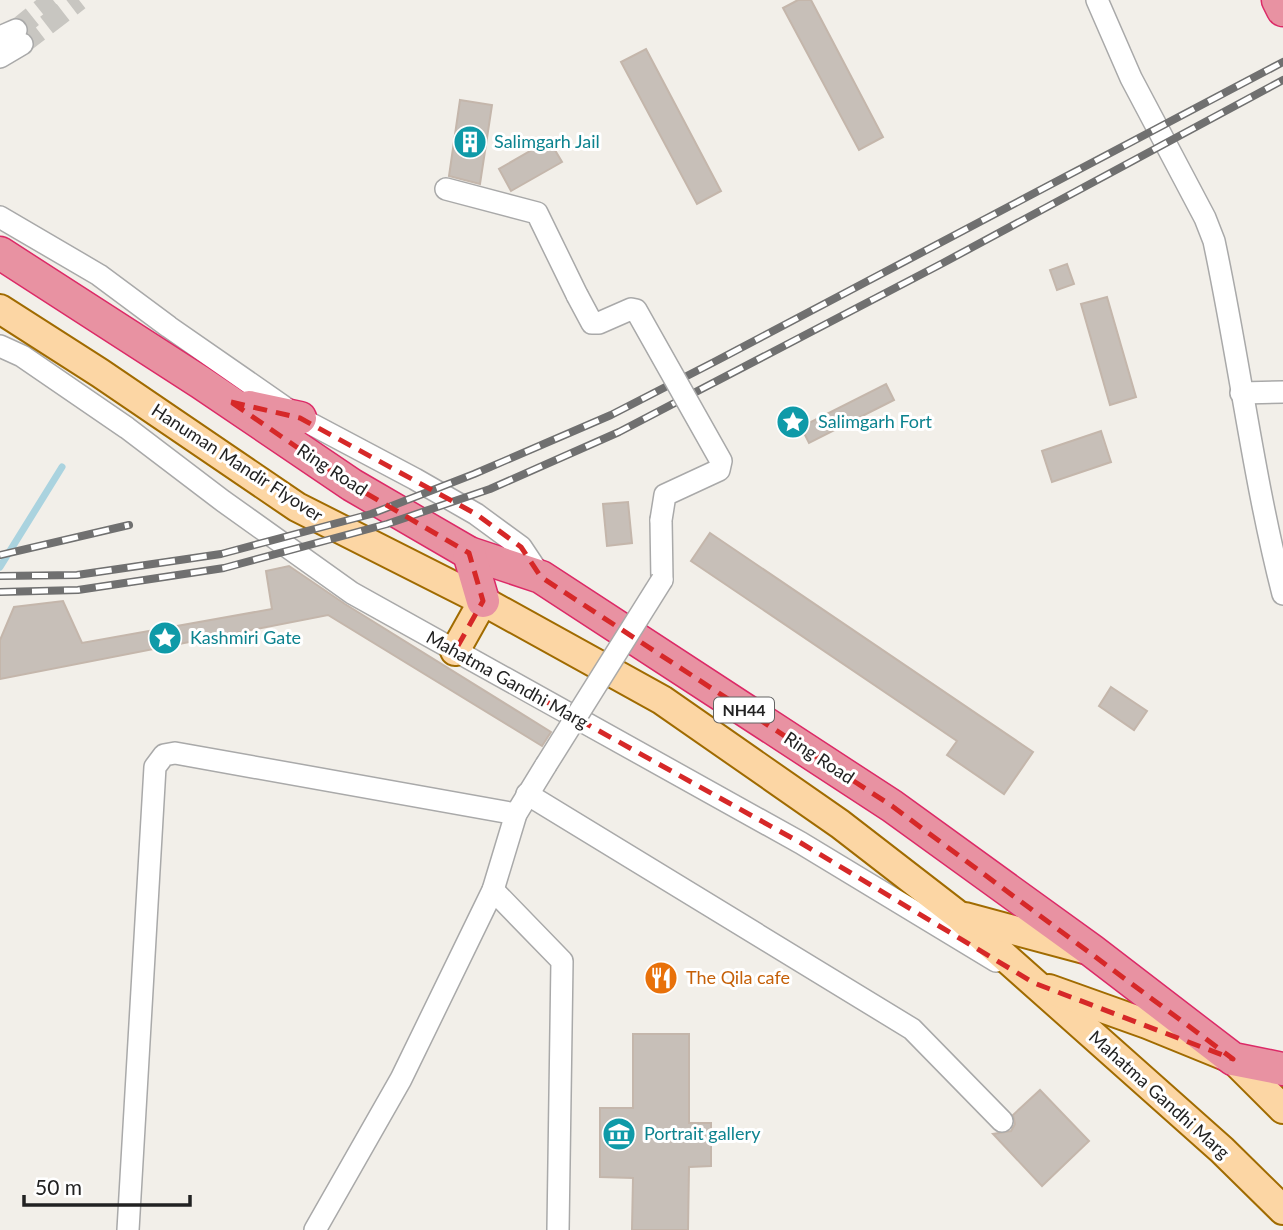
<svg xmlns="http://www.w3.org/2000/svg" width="1283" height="1230" viewBox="0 0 1283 1230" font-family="Lato,sans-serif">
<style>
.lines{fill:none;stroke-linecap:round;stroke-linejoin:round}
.stream{stroke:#aad3df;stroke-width:7}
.building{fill:#c7bfb8;stroke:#c4b6ab;stroke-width:2}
.minor-tunnel{stroke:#c8c6c1;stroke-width:21;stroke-dasharray:21 10;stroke-linecap:butt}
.minor-casing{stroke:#a9a9a9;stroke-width:24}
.major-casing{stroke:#a06b00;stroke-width:32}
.highway-casing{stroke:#dc2a67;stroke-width:35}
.minor{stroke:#fff;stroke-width:21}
.major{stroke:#fcd6a4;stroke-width:28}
.highway{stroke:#e892a2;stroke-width:32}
.rail-casing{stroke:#707070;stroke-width:8}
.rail{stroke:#fff;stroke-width:5;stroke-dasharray:16;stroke-linecap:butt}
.minor-bridge-casing{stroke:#a9a9a9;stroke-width:24;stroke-linecap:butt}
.minor-bridge{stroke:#fff;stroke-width:21}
.marked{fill:none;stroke:#d62828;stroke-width:5;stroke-dasharray:14 9;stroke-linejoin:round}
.labels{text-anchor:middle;stroke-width:6;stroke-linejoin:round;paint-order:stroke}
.shield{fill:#fff;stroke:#646464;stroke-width:2}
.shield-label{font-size:16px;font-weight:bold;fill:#222}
.culture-label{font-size:18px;fill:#0d838f;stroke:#fff;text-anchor:start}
.street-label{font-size:18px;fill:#222;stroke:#fff}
.food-label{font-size:18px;fill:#c56008;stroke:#fff;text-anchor:start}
</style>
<rect width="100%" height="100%" fill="#f2efe9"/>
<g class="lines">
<polyline class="stream" points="0,567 62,467"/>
</g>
<g class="building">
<polygon points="798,0 811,0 883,137 859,150 783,8"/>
<polygon points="646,49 721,191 697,204 621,62"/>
<polygon points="460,100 492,105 480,184 449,176"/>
<polygon points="549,140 562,162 511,191 499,169"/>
<polygon points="1067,264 1074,284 1057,290 1050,270"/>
<polygon points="1107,297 1136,397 1110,405 1081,304"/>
<polygon points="886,384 894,400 809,443 801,427"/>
<polygon points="1101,431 1111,462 1052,482 1042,451"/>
<polygon points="628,502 632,543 607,546 603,504"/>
<polygon points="710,533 1033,752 1004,794 947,755 957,741 691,561"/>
<polygon points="289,566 345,604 551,732 542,746 328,615 0,679 0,640 14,607 63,601 82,643 272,609 266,571"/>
<polygon points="1111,687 1147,711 1134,730 1099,706"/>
<polygon points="633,1034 689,1034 689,1123 711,1123 711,1166 689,1167 688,1230 632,1230 633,1178 600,1177 600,1108 633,1108"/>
<polygon points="1040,1090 1089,1141 1042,1186 993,1134 1011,1131 1015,1124 1013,1115"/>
</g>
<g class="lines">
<g class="minor-tunnel">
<polyline points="16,30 53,0"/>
<polyline points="22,44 79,0"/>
</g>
<defs>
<g id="minor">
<path d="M1097,0L1131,78L1205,218L1214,241C1239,358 1253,477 1283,594"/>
<polyline points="0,37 16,30"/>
<polyline points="0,57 22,44"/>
<polyline points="446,189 537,213 577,295"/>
<polyline points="0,217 99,275 169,327 300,418 415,479 476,514 521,547 541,577"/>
<polyline points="0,346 22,356 127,428 223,501 352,593 801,843 996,961"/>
<polyline points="1241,393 1283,392"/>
<polyline points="661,520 662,580"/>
<polyline points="527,794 912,1029 1002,1121"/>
<polyline points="493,890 562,961 558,1230"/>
<polyline points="128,1230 155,767 164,755 175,753 516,814"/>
<polyline points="315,1230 401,1079 493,890 516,814 546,765"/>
</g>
<g id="major">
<polyline points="0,309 100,373 297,507 483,601 662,700 840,824 959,916 1222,1150 1283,1210"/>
<polyline points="455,651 483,601"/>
<polyline points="965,917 1088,950"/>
<polyline points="1049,989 1147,1024 1233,1059 1283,1109"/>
</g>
<g id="highway">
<polyline points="1278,0 1283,10"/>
<polyline points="0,253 200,382 352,485 469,553 541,577 892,806 1091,950 1233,1059 1283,1069"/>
<polyline points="249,407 300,418"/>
<polyline points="469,553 483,601"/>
</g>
</defs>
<use href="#minor" class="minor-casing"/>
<use href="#major" class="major-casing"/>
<use href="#highway" class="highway-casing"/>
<use href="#minor" class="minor"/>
<use href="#major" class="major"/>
<use href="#highway" class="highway"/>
<defs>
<g id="rail">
<polyline points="0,555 129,525"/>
<polyline points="0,576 77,575 221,554 371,514 474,474 611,415 716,361 1283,62"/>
<polyline points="0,592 78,590 224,568 387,524 490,489 619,432 943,263 1283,80"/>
</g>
</defs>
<use href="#rail" class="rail-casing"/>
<use href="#rail" class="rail"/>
<defs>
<g id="minor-bridge">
<polyline points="577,295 592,323 599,323 631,309 636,310 721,461 719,470 665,495 661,520"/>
<polyline points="546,765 662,580"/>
</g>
</defs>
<use href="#minor-bridge" class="minor-bridge-casing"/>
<use href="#minor-bridge" class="minor-bridge"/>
</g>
<path class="marked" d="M231,402L300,418L476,514L521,547L541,577L892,806L1233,1059L1034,983L801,843L455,651L483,601L469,553L352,485Z"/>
<defs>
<symbol id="building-disc" viewBox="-11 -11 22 22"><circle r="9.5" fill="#0f9aa8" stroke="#fff"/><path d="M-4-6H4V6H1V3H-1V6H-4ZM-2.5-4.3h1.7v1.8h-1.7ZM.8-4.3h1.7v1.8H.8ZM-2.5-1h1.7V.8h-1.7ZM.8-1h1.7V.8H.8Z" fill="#fff"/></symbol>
<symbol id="sight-disc" viewBox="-11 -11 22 22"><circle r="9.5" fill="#0f9aa8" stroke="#fff"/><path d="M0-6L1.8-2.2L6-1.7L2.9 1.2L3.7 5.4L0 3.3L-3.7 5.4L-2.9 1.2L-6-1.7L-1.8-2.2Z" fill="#fff"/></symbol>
<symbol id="restaurant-disc" viewBox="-11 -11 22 22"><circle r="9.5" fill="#e8710a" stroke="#fff"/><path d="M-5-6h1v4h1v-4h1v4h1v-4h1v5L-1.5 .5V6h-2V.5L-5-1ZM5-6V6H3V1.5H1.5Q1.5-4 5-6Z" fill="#fff"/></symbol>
<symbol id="museum-disc" viewBox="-11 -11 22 22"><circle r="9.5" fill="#0f9aa8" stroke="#fff"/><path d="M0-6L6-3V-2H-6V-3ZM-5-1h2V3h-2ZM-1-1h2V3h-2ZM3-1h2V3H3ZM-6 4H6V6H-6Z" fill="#fff"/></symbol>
</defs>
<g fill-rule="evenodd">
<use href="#building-disc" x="451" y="123" width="38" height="38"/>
<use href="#sight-disc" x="774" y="403" width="38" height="38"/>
<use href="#sight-disc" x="146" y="619" width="38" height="38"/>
<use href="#restaurant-disc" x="642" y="959" width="38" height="38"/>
<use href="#museum-disc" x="600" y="1115" width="38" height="38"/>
</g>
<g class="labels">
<rect class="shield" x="714" y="697.5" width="60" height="25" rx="5"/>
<g class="shield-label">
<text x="744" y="716">NH44</text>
</g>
<g class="culture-label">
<text x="494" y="148">Salimgarh Jail</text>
<text x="818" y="428">Salimgarh Fort</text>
<text x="190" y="644">Kashmiri Gate</text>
<text x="644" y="1140">Portrait gallery</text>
</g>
<g class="street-label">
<text transform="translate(237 463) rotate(33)" y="6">Hanuman Mandir Flyover</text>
<text transform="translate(332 470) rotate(33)" y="6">Ring Road</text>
<text transform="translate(507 680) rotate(29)" y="6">Mahatma Gandhi Marg</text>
<text transform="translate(819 758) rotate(33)" y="6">Ring Road</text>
<text transform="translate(1159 1095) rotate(42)" y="6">Mahatma Gandhi Marg</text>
</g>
<g class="food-label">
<text x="686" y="984">The Qila cafe</text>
</g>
</g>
<path d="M24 1195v10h166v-10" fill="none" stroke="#222222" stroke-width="3.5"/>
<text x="35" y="1195" font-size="21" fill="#222222" stroke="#ffffff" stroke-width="5" paint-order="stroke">50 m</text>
</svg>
